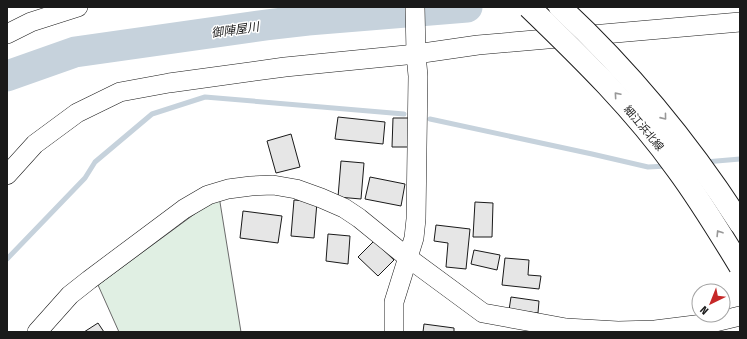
<svg xmlns="http://www.w3.org/2000/svg" width="747" height="339" viewBox="0 0 747 339" font-family="'Fira Sans Condensed','Noto Sans JP',sans-serif">
<style>
.green{fill:#e0efe3;stroke:#6a6a6a}
.lines{fill:none;stroke-linecap:round;stroke-linejoin:round}
.stream{stroke:#c6d2dc;stroke-width:5}
.river{stroke:#c6d2dc;stroke-width:31}
.building{fill:#e6e6e6;stroke:#1a1a1a}
.minor-casing{stroke:#1a1a1a;stroke-width:20}
.minor{stroke:#fff;stroke-width:19}
.major-bridge-casing{stroke:#1a1a1a;stroke-width:24;stroke-linecap:butt}
.major-bridge{stroke:#fff;stroke-width:22}
.oneway{stroke:#989898}
.labels{text-anchor:middle;stroke-width:3;stroke-linejoin:round;paint-order:stroke}
.street-label{font-size:11px;fill:#1a1a1a;stroke:#fff}
.water-label{font-size:12px;font-style:italic;fill:#1a1a1a;stroke:#fff}
</style>
<rect width="100%" height="100%" fill="#fff"/>
<polygon class="green" points="219,196 241,332 119,332 98,285"/>
<g class="lines">
<g class="stream">
<polyline points="430,119 592,154 648,167 667,166"/>
<polyline points="705,162 740,159"/>
<polyline points="7,259 85,178 95,162 152,114 205,97 404,114"/>
</g>
<polyline class="river" points="7,76 75,52 266,25 308,20 467,7"/>
</g>
<g class="building">
<polygon points="338,117 385,122 383,144 335,139"/>
<polygon points="393,118 410,118 409,147 392,147"/>
<polygon points="291,134 300,167 276,173 267,141"/>
<polygon points="341,161 364,163 361,199 338,197"/>
<polygon points="370,177 405,184 401,206 365,199"/>
<polygon points="294,200 317,202 314,238 291,236"/>
<polygon points="475,202 493,203 492,237 473,237"/>
<polygon points="243,211 282,216 278,243 240,238"/>
<polygon points="436,225 470,229 466,269 446,267 448,243 434,241"/>
<polygon points="328,234 350,236 348,264 326,261"/>
<polygon points="374,241 394,260 378,276 358,257"/>
<polygon points="474,250 500,255 497,270 471,264"/>
<polygon points="505,258 529,260 528,275 541,276 539,289 502,285"/>
<polygon points="511,297 539,301 538,313 509,310"/>
<polygon points="98,323 104,332 84,332"/>
<polygon points="424,324 454,328 454,332 423,332"/>
</g>
<g class="lines">
<defs>
<g id="minor">
<polyline points="7,34 31,22 78,7"/>
<polyline points="7,175 35,144 77,113 120,92 169,83 285,67 416,54 478,45 740,22"/>
<polyline points="37,332 70,295 89,280 184,209 208,195 228,189 251,186 273,185 296,189 321,198 344,208 359,218 407,257 483,313 566,328 618,331 655,330 711,323 740,316"/>
<polyline points="394,332 394,302 414,238 416,219 418,76 416,54 415,7"/>
</g>
</defs>
<use href="#minor" class="minor-casing"/>
<use href="#minor" class="minor"/>
<defs>
<g id="major-bridge">
<path d="M529,7C582,58 634,109 677,169C700,200 720,233 740,266"/>
<path d="M560,7C629,71 689,144 740,223"/>
</g>
</defs>
<use href="#major-bridge" class="major-bridge-casing"/>
<use href="#major-bridge" class="major-bridge"/>
</g>
<defs><path id="oneway-chevron" d="M-2-3.5L2.5 0L-2 3.5" fill="none" stroke-width="1.6" stroke-linecap="round" stroke-linejoin="round"/></defs>
<g class="oneway">
<use href="#oneway-chevron" transform="translate(617 95) rotate(-131)"/>
<use href="#oneway-chevron" transform="translate(664 117) rotate(51)"/>
<use href="#oneway-chevron" transform="translate(719 233) rotate(-122)"/>
</g>
<g class="labels">
<g class="street-label">
<text transform="translate(644 128) rotate(50)" y="4">細江浜北線</text>
</g>
<g class="water-label">
<text transform="translate(235 30) rotate(-8)" y="4">御陣屋川</text>
</g>
</g>
<rect width="747" height="339" fill="none" stroke="#1a1a1a" stroke-width="16"/>
<g transform="translate(711 303) rotate(223)"><circle r="19" fill="#ffffff" stroke="#a3a3a3"/>
<path d="M0-3L7 15L0 10L-7 15Z" fill="#c62828"/>
<text y="-6" font-size="11" font-weight="bold" text-anchor="middle" fill="#1a1a1a">N</text>
</g>
</svg>
